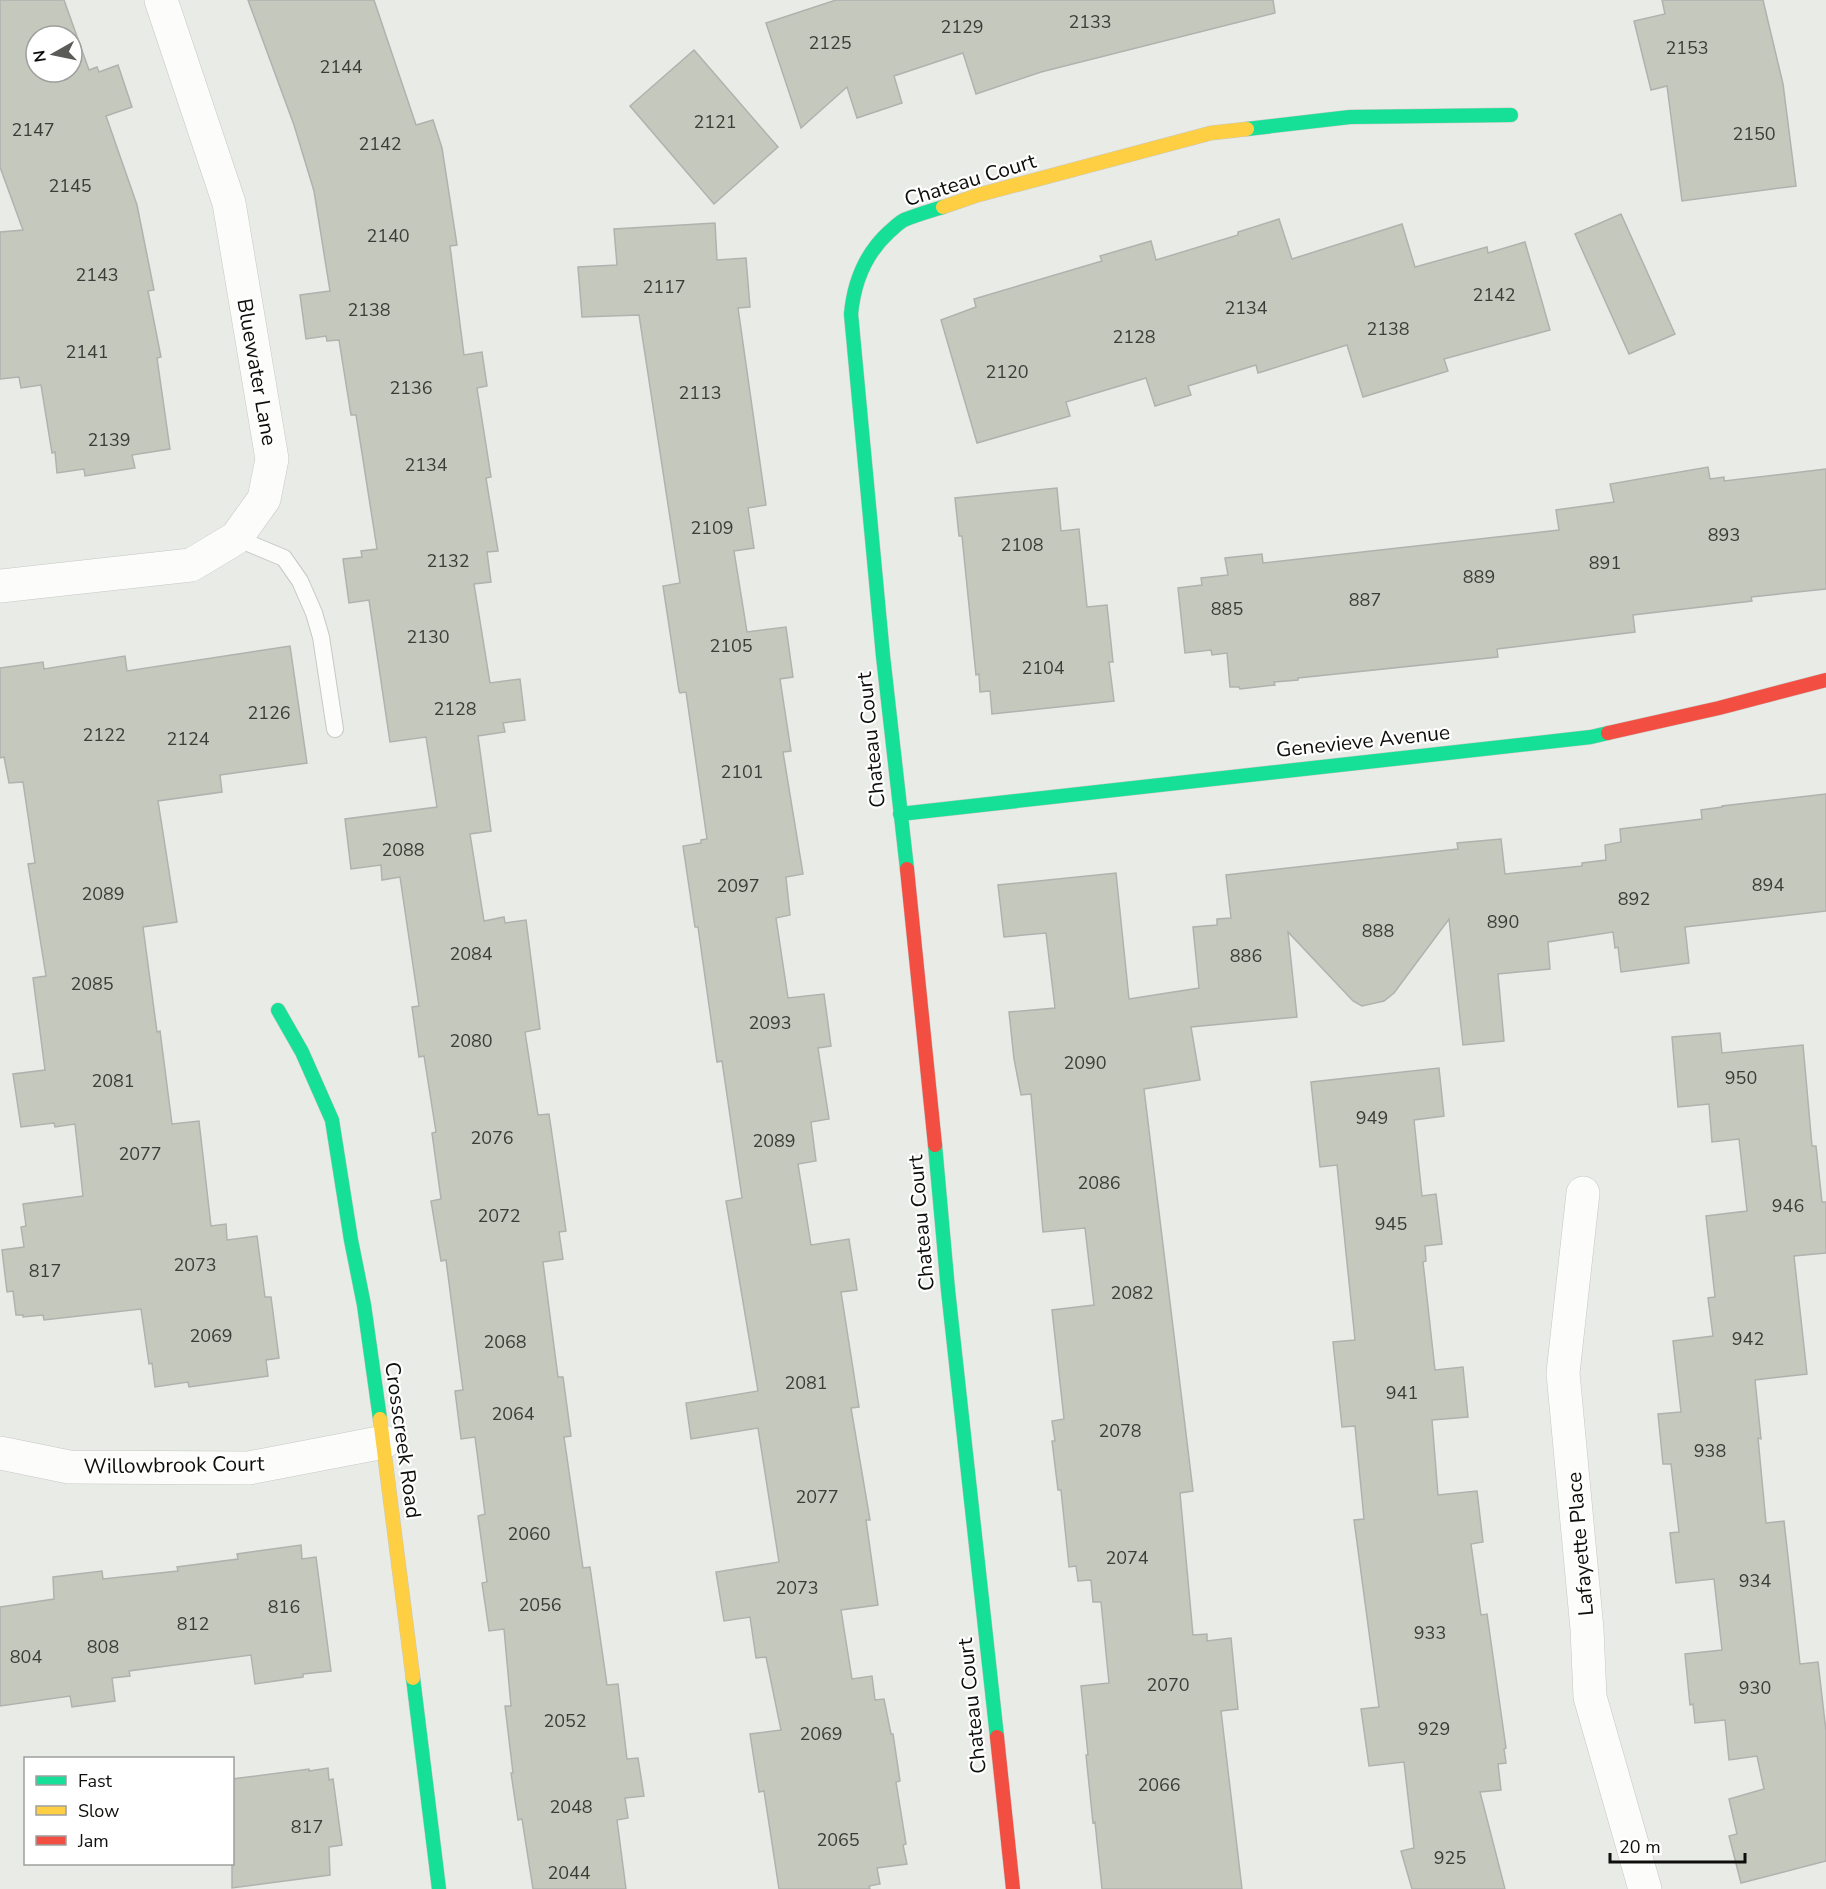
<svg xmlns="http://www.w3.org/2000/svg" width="1826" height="1889" viewBox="0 0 1826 1889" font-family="'Nunito Sans',sans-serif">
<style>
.building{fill:#c4c8bd;stroke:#b0b2ae;stroke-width:1.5;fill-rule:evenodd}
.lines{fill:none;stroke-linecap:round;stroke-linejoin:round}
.lane-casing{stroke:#c6c8c4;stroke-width:18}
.street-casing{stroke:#c6c8c4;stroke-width:34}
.fast-casing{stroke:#c6c8c4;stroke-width:15}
.slow-casing{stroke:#c6c8c4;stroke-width:15}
.jam-casing{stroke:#c6c8c4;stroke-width:15}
.lane{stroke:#fcfcfb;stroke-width:16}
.street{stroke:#fcfcfb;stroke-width:33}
.fast{stroke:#16e098;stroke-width:14}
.slow{stroke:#ffcf43;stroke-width:14}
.jam{stroke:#f24e42;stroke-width:14}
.labels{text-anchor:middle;stroke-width:4.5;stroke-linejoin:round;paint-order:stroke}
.number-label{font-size:18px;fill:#3c3d38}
.street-label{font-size:21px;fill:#0e0f0c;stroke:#fff}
</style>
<rect width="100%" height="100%" fill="#e9ebe6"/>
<g class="building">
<path d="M0,0H64L89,70L97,67L99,72L118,65L132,107L106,116L137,205L154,290L148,291L161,357L157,358L170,449L132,455L135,468L85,476L84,469L57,473L55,452L52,453L41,385L21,388L19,377L0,379V232L23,230L0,167ZM36,36H72V72H36Z"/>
<polygon points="248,0 374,0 416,125 433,120 442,148 457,245 450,246 464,355 482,352 487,386 477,388 491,477 486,478 498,551 487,552 491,582 474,584 490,683 520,679 525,720 503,723 505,732 478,736 491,831 470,834 484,921 504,917 505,923 526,920 540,1029 525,1032 538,1115 549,1114 566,1231 559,1232 563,1259 543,1262 558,1377 563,1377 571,1436 564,1437 583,1568 590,1567 607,1685 618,1684 627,1759 638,1758 644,1796 625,1798 628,1818 617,1820 626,1889 533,1889 522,1819 518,1820 511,1773 513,1773 505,1706 511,1706 504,1629 489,1631 482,1583 487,1582 478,1516 485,1514 475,1437 461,1439 455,1391 463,1390 446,1260 441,1261 431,1201 441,1199 432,1133 436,1132 424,1056 419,1057 412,1007 419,1006 400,877 382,880 381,865 351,869 345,819 437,807 426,737 390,742 369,600 349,603 343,559 362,557 361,551 377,549 356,415 351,415 339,340 327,341 326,336 306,339 300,295 330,291 314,191 294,125"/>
<polygon points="836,0 1273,0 1275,13 1041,72 976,94 963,53 894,76 902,103 857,118 847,87 801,128 766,23"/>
<polygon points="1662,0 1763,0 1783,84 1796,186 1682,201 1667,86 1651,90 1634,21 1665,14"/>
<polygon points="694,50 778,147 714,204 630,106"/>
<polygon points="1621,214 1675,334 1629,354 1575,234"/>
<polygon points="1279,219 1292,259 1402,224 1415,267 1487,247 1488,253 1525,242 1550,330 1444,359 1448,371 1363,397 1347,345 1258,373 1256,365 1188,386 1191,395 1155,406 1146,378 1066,402 1070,416 977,443 941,320 976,307 974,299 1102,261 1100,256 1151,241 1156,260 1238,235 1238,232"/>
<polygon points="715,223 717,260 746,258 750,307 738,308 766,505 748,508 754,548 734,551 747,632 786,627 793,677 780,679 791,751 783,752 803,874 786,877 790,915 776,918 788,998 824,994 831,1046 818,1048 829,1119 811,1122 816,1161 798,1164 811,1245 849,1239 857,1290 841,1292 859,1407 851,1408 870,1520 866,1520 878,1605 841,1610 852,1679 872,1676 875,1700 884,1699 891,1734 893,1734 900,1781 896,1782 906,1844 903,1845 907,1864 877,1868 880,1884 869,1886 870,1889 779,1889 764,1791 759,1792 750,1734 781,1730 766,1657 756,1658 750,1617 724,1621 716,1572 779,1562 758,1428 691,1439 686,1403 758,1391 726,1201 742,1198 722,1061 717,1062 698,927 695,927 683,846 701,843 701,840 707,839 686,692 680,693 679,691 663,586 680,583 639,315 582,317 578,267 617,265 614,229"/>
<polygon points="1708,467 1710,479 1724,477 1724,481 1826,469 1826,589 1751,597 1752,601 1633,615 1635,632 1497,649 1498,657 1298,678 1298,680 1274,682 1275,685 1240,689 1239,687 1230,687 1227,653 1212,655 1211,650 1185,653 1178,588 1202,585 1201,578 1228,575 1225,558 1262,554 1263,563 1559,530 1556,510 1614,502 1610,484"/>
<polygon points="1057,488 1061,531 1079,529 1087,607 1107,605 1113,662 1109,662 1114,701 992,714 990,691 980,692 979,674 976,675 962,536 959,536 955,498"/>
<polygon points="290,646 307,763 220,775 222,792 158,801 177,922 143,927 157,1032 160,1031 172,1124 199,1121 211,1226 226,1224 227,1240 257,1236 265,1297 271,1297 279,1358 266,1360 268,1376 189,1387 188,1382 155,1387 152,1363 149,1364 141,1309 44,1320 43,1315 23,1317 23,1315 16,1315 13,1291 7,1292 2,1250 24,1247 21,1227 26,1226 23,1204 83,1196 75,1124 55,1127 54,1123 21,1127 13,1074 45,1070 33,978 46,976 28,864 35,863 23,782 9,783 4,757 0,758 0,668 43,662 44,669 125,656 127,671"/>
<polygon points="1826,794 1826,911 1685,927 1689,963 1621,972 1618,947 1615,948 1613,932 1548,942 1550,969 1498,974 1504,1041 1463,1045 1449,919 1394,993 1384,1001 1362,1006 1353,1001 1288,932 1297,1017 1191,1027 1200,1080 1144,1089 1193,1491 1180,1493 1193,1635 1207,1634 1207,1641 1231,1638 1238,1709 1221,1711 1242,1889 1102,1889 1095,1822 1093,1823 1086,1755 1088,1755 1081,1686 1109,1683 1101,1602 1093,1602 1091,1580 1078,1581 1076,1566 1069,1567 1061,1490 1058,1490 1052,1441 1055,1441 1052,1421 1064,1419 1052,1310 1094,1305 1085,1228 1043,1232 1031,1094 1021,1095 1014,1059 1009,1012 1055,1008 1046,933 1004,937 998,885 1116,873 1129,999 1199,988 1193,927 1217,925 1217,919 1231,918 1226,875 1458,849 1457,843 1501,839 1505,874 1582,866 1582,863 1606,860 1605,845 1621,842 1620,829 1702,819 1701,810 1722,807 1722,806"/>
<polygon points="1720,1033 1722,1053 1803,1045 1812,1146 1816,1146 1822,1202 1826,1202 1826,1253 1794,1256 1807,1374 1755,1380 1761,1439 1758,1438 1766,1523 1784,1521 1800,1664 1818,1662 1826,1731 1826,1861 1741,1883 1729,1836 1737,1834 1729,1799 1764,1789 1757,1756 1729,1760 1725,1720 1695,1723 1693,1704 1690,1705 1685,1654 1722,1650 1714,1579 1676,1583 1670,1533 1679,1532 1671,1464 1663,1464 1658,1414 1681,1412 1673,1341 1713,1336 1708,1298 1715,1297 1706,1216 1747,1211 1739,1139 1712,1142 1709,1104 1678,1107 1672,1037"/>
<polygon points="1439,1068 1444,1116 1414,1120 1422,1196 1436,1194 1442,1244 1425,1246 1426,1261 1423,1262 1435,1370 1463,1367 1468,1417 1432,1420 1438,1495 1477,1491 1483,1542 1471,1544 1481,1615 1487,1614 1506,1748 1504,1749 1506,1763 1498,1764 1501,1790 1480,1792 1505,1889 1412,1889 1401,1851 1414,1848 1404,1762 1369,1766 1361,1709 1379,1707 1354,1520 1364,1519 1355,1426 1342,1427 1333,1342 1355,1340 1337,1165 1320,1167 1311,1082"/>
<polygon points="301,1545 302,1559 316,1557 331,1671 303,1674 303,1677 255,1684 251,1655 129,1671 130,1676 112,1678 115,1701 72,1707 70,1696 0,1706 0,1607 54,1599 53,1577 102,1571 103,1579 178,1571 177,1567 238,1559 237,1554"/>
<polygon points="328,1768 329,1780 333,1779 342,1845 329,1847 330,1875 232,1888 232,1779 309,1769 309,1771"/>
</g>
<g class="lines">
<defs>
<polyline id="lane" points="236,538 284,558 300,581 314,613 321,637 335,729"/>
<g id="street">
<polyline points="0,586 191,565 236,538 264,499 272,459 229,203 161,0"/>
<polyline points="1583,1193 1563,1373 1587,1629 1590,1697 1645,1889"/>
<polyline points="0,1453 69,1467 249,1468 384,1442"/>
</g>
<g id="fast">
<polyline points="1247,129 1350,117 1511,115"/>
<polyline points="900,814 1591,737 1608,733"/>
<path d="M907,869L883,656L851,314C854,282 865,254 889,232C894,228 898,223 904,220C916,215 930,211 943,207"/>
<polyline points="278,1010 302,1052 332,1120 351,1240 364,1305 380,1419"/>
<polyline points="935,1145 948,1290 997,1737"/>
<polyline points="413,1678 439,1889"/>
</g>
<g id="slow">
<polyline points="943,207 978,195 1211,133 1247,129"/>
<polyline points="380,1419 413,1678"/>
</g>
<g id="jam">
<polyline points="1608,733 1719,708 1826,680"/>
<polyline points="907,869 935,1145"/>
<polyline points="997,1737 1013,1889"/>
</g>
</defs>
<use href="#lane" class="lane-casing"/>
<use href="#street" class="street-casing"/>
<use href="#fast" class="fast-casing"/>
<use href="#slow" class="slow-casing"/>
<use href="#jam" class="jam-casing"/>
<use href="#lane" class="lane"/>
<use href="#street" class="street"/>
<use href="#fast" class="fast"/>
<use href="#slow" class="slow"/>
<use href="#jam" class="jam"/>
</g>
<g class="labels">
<g class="number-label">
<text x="1090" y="28">2133</text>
<text x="962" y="33">2129</text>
<text x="830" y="49">2125</text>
<text x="1687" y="54">2153</text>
<text x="341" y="73">2144</text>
<text x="715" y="128">2121</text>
<text x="33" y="136">2147</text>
<text x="1754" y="140">2150</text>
<text x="380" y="150">2142</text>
<text x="70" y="192">2145</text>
<text x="388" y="242">2140</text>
<text x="97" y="281">2143</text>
<text x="664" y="293">2117</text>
<text x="1494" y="301">2142</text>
<text x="1246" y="314">2134</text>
<text x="369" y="316">2138</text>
<text x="1388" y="335">2138</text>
<text x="1134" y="343">2128</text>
<text x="87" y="358">2141</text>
<text x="1007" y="378">2120</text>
<text x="411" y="394">2136</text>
<text x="700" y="399">2113</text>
<text x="109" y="446">2139</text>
<text x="426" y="471">2134</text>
<text x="712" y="534">2109</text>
<text x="1724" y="541">893</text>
<text x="1022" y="551">2108</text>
<text x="448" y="567">2132</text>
<text x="1605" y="569">891</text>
<text x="1479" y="583">889</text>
<text x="1365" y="606">887</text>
<text x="1227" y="615">885</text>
<text x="428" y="643">2130</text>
<text x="731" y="652">2105</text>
<text x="1043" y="674">2104</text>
<text x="455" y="715">2128</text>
<text x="269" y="719">2126</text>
<text x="104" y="741">2122</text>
<text x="188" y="745">2124</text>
<text x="742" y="778">2101</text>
<text x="403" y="856">2088</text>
<text x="1768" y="891">894</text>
<text x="738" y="892">2097</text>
<text x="103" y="900">2089</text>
<text x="1634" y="905">892</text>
<text x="1503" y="928">890</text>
<text x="1378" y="937">888</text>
<text x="471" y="960">2084</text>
<text x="1246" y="962">886</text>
<text x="92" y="990">2085</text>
<text x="770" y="1029">2093</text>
<text x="471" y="1047">2080</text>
<text x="1085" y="1069">2090</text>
<text x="1741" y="1084">950</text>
<text x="113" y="1087">2081</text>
<text x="1372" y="1124">949</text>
<text x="492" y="1144">2076</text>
<text x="774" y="1147">2089</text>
<text x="140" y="1160">2077</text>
<text x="1099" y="1189">2086</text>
<text x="1788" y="1212">946</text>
<text x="499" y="1222">2072</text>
<text x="1391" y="1230">945</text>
<text x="195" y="1271">2073</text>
<text x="45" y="1277">817</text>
<text x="1132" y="1299">2082</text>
<text x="211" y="1342">2069</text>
<text x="1748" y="1345">942</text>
<text x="505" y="1348">2068</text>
<text x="806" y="1389">2081</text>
<text x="1402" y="1399">941</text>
<text x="513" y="1420">2064</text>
<text x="1120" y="1437">2078</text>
<text x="1710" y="1457">938</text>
<text x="817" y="1503">2077</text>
<text x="529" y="1540">2060</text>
<text x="1127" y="1564">2074</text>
<text x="1755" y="1587">934</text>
<text x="797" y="1594">2073</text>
<text x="540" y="1611">2056</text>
<text x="284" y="1613">816</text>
<text x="193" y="1630">812</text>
<text x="1430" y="1639">933</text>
<text x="103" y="1653">808</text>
<text x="26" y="1663">804</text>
<text x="1168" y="1691">2070</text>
<text x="1755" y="1694">930</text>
<text x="565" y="1727">2052</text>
<text x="1434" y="1735">929</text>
<text x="821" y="1740">2069</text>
<text x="1159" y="1791">2066</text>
<text x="571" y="1813">2048</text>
<text x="307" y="1833">817</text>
<text x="838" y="1846">2065</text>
<text x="1450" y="1864">925</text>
<text x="569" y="1879">2044</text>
</g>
<g class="street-label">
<text transform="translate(970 180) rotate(-17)" y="7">Chateau Court</text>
<text transform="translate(257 372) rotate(80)" y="7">Bluewater Lane</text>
<text transform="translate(871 740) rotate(-96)" y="7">Chateau Court</text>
<text transform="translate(1363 741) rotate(-6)" y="7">Genevieve Avenue</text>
<text transform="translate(921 1223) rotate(-95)" y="7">Chateau Court</text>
<text transform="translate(403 1440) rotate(82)" y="7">Crosscreek Road</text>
<text transform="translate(174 1465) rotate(-1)" y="7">Willowbrook Court</text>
<text transform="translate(1580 1544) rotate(-95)" y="7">Lafayette Place</text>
<text transform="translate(972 1706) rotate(-96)" y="7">Chateau Court</text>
</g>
</g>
<rect x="24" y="1757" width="210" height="108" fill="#ffffff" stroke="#9f9f9e" stroke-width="1.5"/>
<rect x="36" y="1776" width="30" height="9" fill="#16e098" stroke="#9f9f9e" stroke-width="1.5"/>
<text x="78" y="1787" font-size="18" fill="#0e0f0c">Fast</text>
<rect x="36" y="1806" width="30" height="9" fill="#ffcf43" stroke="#9f9f9e" stroke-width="1.5"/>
<text x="78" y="1817" font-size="18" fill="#0e0f0c">Slow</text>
<rect x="36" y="1836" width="30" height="9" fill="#f24e42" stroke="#9f9f9e" stroke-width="1.5"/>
<text x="78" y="1847" font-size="18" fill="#0e0f0c">Jam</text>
<g transform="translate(54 54) rotate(261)"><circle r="28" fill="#ffffff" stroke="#9f9f9e" stroke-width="1.5"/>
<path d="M0-4.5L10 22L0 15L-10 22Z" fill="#5b5c58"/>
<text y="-9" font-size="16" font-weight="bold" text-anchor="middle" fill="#0e0f0c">N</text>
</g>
<path d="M1610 1853v9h135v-9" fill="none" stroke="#0e0f0c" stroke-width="3"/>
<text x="1619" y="1853" font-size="18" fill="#0e0f0c" stroke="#ffffff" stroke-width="4.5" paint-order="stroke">20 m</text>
</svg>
